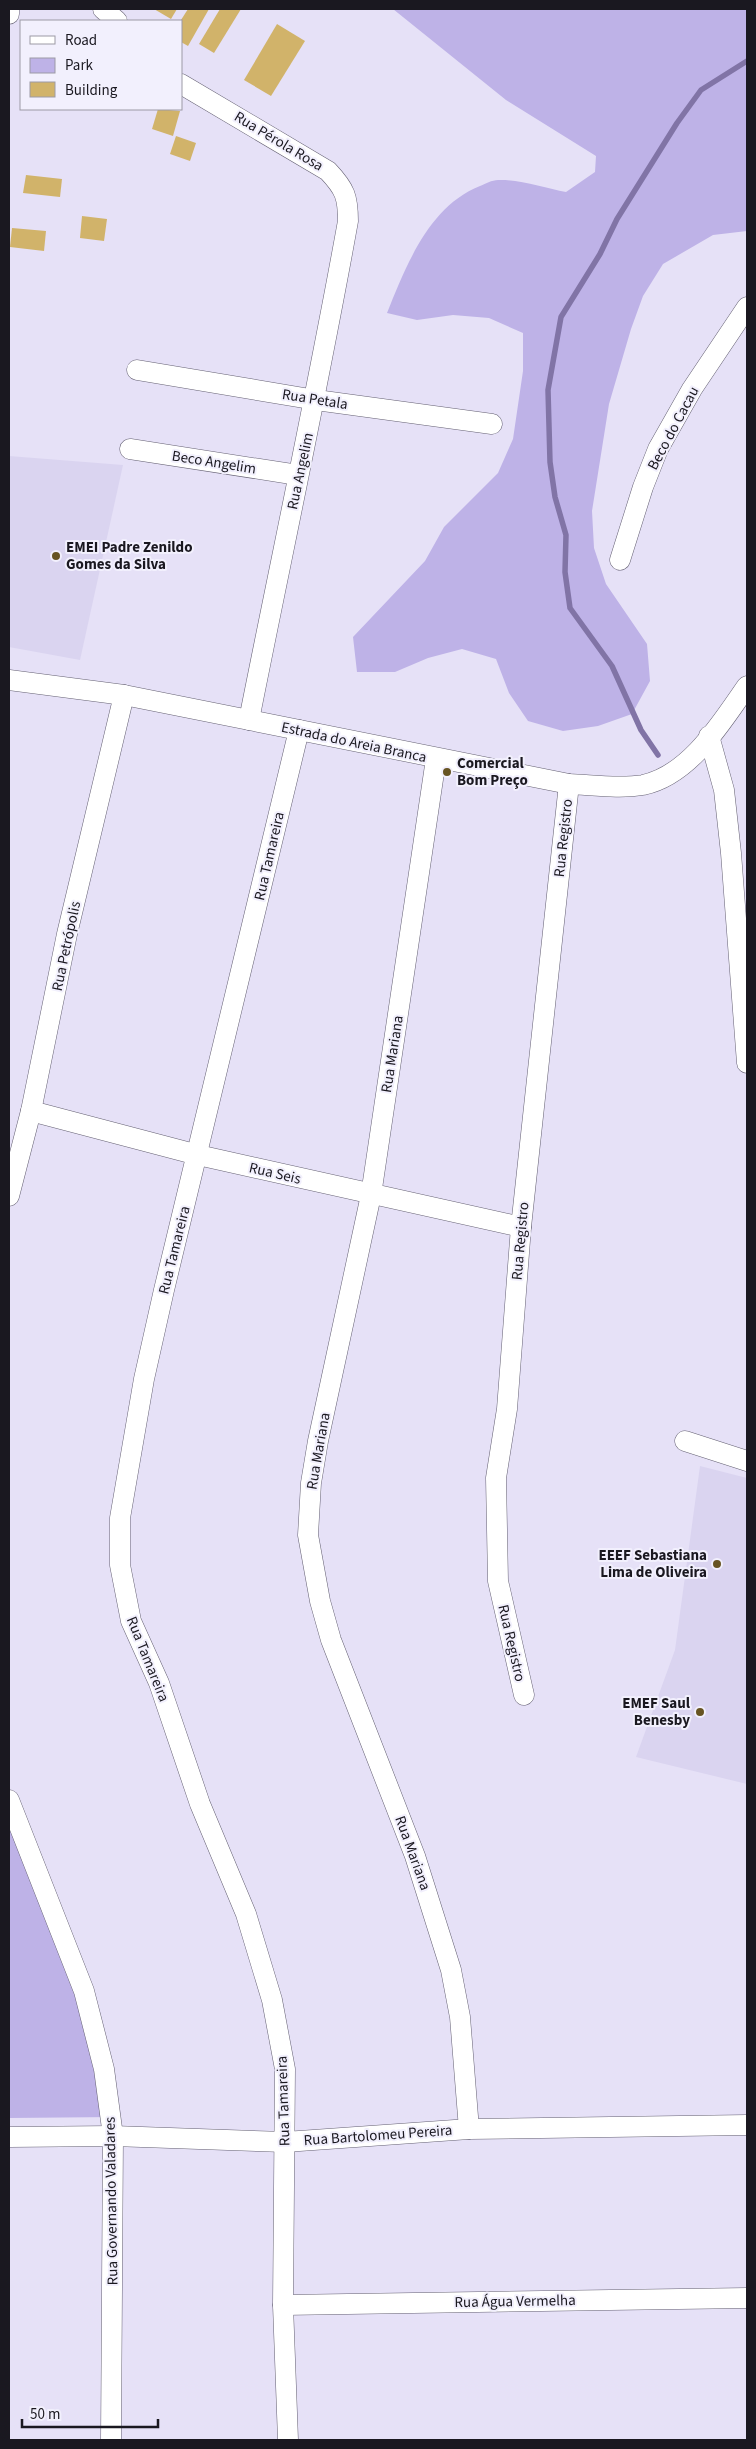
<svg xmlns="http://www.w3.org/2000/svg" width="756" height="2449" viewBox="0 0 756 2449" font-family="'Source Sans 3',sans-serif">
<style>
.built{fill:#dad4f0}
.green{fill:#beb2e7}
.lines{fill:none;stroke-linecap:round;stroke-linejoin:round}
.stream{stroke:#8174a6;stroke-width:5.5}
.building{fill:#d1b36a}
.minor-casing{stroke:#656173;stroke-width:21}
.minor{stroke:#fff;stroke-width:20}
.poi-dot{fill:#675422;stroke:#f2f0fd;stroke-width:2}
.labels{text-anchor:middle;stroke-width:4;stroke-linejoin:round;paint-order:stroke}
.street-label{font-size:15px;fill:#1a1820;stroke:#f2f0fd}
.poi-label{font-size:15px;font-weight:bold;fill:#1a1820;stroke:#f2f0fd;text-anchor:start}
</style>
<rect width="100%" height="100%" fill="#e6e1f7"/>
<g class="built">
<polygon points="9,456 123,465 80,660 9,647"/>
<polygon points="700,1466 747,1478 747,1784 636,1757 675,1650"/>
</g>
<g class="green">
<path d="M393,9H747V231L713,235L663,264L643,296L631,329L609,404L592,511L594,548L606,584L647,644L650,681L632,714L598,726L563,731L528,721L509,693L496,659L462,649L428,658L395,672H357L353,637L425,561L444,527L498,473L513,439L523,371V333L489,318L453,315L417,320L387,313C406,266 429,206 480,186C485,184 492,180 498,180C518,179 546,188 566,192L595,172L596,156L506,100Z"/>
<polygon points="9,1787 92,2026 115,2117 9,2118"/>
</g>
<g class="lines">
<polyline class="stream" points="658,755 641,730 612,666 570,608 565,572 566,535 555,497 550,462 548,390 561,317 600,254 617,219 677,123 701,90 747,61"/>
</g>
<g class="building">
<polygon points="154,9 177,9 171,19"/>
<polygon points="188,9 209,9 188,46 181,42 181,20"/>
<polygon points="220,9 241,9 214,53 199,44"/>
<polygon points="277,24 305,41 271,96 244,80"/>
<polygon points="158,109 180,111 173,136 152,129"/>
<polygon points="176,136 196,143 190,161 170,154"/>
<polygon points="26,175 62,179 60,197 23,193"/>
<polygon points="82,216 107,219 104,241 80,238"/>
<polygon points="12,228 46,231 44,251 10,247"/>
</g>
<g class="lines">
<defs>
<g id="minor">
<polyline points="103,9 117,21"/>
<polyline points="9,14 9,9"/>
<path d="M181,84L328,171C345,189 348,197 348,221C318,388 282,554 249,720"/>
<polyline points="137,370 316,400 492,424"/>
<polyline points="130,449 298,475"/>
<polyline points="620,560 643,487 658,449 692,389 747,307"/>
<path d="M9,680L124,695L569,784C593,785 619,789 643,785C690,775 721,723 747,686"/>
<polyline points="709,736 724,790 731,853 747,1063"/>
<polyline points="436,759 371,1195 318,1441 311,1483 308,1535 320,1601 331,1640 415,1856 451,1970 460,2017 469,2129"/>
<polyline points="31,1111 198,1155 521,1227"/>
<polyline points="9,1196 31,1111 67,934 124,695"/>
<polyline points="685,1441 747,1461"/>
<polyline points="524,1695 498,1581 496,1478 507,1409 521,1227 569,784"/>
<polyline points="9,1800 84,1991 104,2069 113,2136 111,2440"/>
<polyline points="9,2137 113,2136 285,2142 469,2129 747,2125"/>
<polyline points="283,2305 747,2298"/>
<polyline points="288,2440 283,2305 285,2069 272,2000 246,1914 200,1804 159,1683 131,1621 120,1565 120,1518 144,1379 164,1290 299,730"/>
</g>
</defs>
<use href="#minor" class="minor-casing"/>
<use href="#minor" class="minor"/>
</g>
<g class="poi-dot">
<circle cx="56" cy="556" r="5"/>
<circle cx="447" cy="772" r="5"/>
<circle cx="717" cy="1564" r="5"/>
<circle cx="700" cy="1712" r="5"/>
</g>
<g class="labels">
<g class="street-label">
<text transform="translate(279 141) rotate(31)" y="5">Rua Pérola Rosa</text>
<text transform="translate(315 399) rotate(9)" y="5">Rua Petala</text>
<text transform="translate(673 428) rotate(-62)" y="5">Beco do Cacau</text>
<text transform="translate(214 462) rotate(9)" y="5">Beco Angelim</text>
<text transform="translate(300 471) rotate(-78)" y="5">Rua Angelim</text>
<text transform="translate(354 742) rotate(12)" y="5">Estrada do Areia Branca</text>
<text transform="translate(563 838) rotate(-84)" y="5">Rua Registro</text>
<text transform="translate(269 856) rotate(-77)" y="5">Rua Tamareira</text>
<text transform="translate(66 946) rotate(-78)" y="5">Rua Petrópolis</text>
<text transform="translate(392 1054) rotate(-81)" y="5">Rua Mariana</text>
<text transform="translate(275 1173) rotate(13)" y="5">Rua Seis</text>
<text transform="translate(520 1241) rotate(-85)" y="5">Rua Registro</text>
<text transform="translate(174 1250) rotate(-76)" y="5">Rua Tamareira</text>
<text transform="translate(318 1451) rotate(-80)" y="5">Rua Mariana</text>
<text transform="translate(512 1643) rotate(77)" y="5">Rua Registro</text>
<text transform="translate(148 1659) rotate(68)" y="5">Rua Tamareira</text>
<text transform="translate(413 1853) rotate(70)" y="5">Rua Mariana</text>
<text transform="translate(283 2101) rotate(-92)" y="5">Rua Tamareira</text>
<text transform="translate(378 2135) rotate(-4)" y="5">Rua Bartolomeu Pereira</text>
<text transform="translate(111 2201) rotate(-91)" y="5">Rua Governando Valadares</text>
<text transform="translate(515 2301) rotate(-1)" y="5">Rua Água Vermelha</text>
</g>
<g class="poi-label">
<text x="66" y="552">EMEI Padre Zenildo<tspan x="66" dy="17">Gomes da Silva</tspan></text>
<text x="457" y="768">Comercial<tspan x="457" dy="17">Bom Preço</tspan></text>
<text x="707" y="1560" text-anchor="end">EEEF Sebastiana<tspan x="707" dy="17">Lima de Oliveira</tspan></text>
<text x="690" y="1708" text-anchor="end">EMEF Saul<tspan x="690" dy="17">Benesby</tspan></text>
</g>
</g>
<rect width="756" height="2449" fill="none" stroke="#1a1820" stroke-width="20"/>
<rect x="20" y="20" width="162" height="90" fill="#f2f0fd" stroke="#9c9aa5"/>
<rect x="30" y="36" width="25" height="8" fill="#ffffff" stroke="#9c9aa5"/>
<text x="65" y="45" font-size="15" fill="#1a1820">Road</text>
<rect x="30" y="58" width="25" height="15" fill="#beb2e7" stroke="#9c9aa5"/>
<text x="65" y="70" font-size="15" fill="#1a1820">Park</text>
<rect x="30" y="82" width="25" height="15" fill="#d1b36a" stroke="#9c9aa5"/>
<text x="65" y="95" font-size="15" fill="#1a1820">Building</text>
<path d="M22 2419v8h136v-8" fill="none" stroke="#1a1820" stroke-width="2.5"/>
<text x="30" y="2419" font-size="15" fill="#1a1820" stroke="#f2f0fd" stroke-width="4" paint-order="stroke">50 m</text>
</svg>
